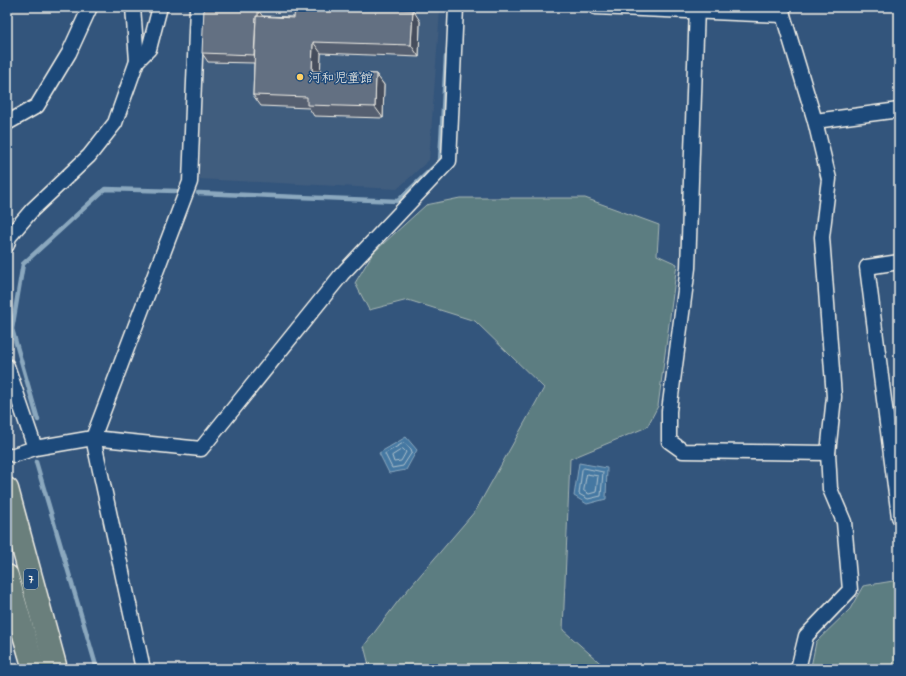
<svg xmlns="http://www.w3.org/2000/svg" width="906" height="676" viewBox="0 0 906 676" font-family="'Indie Flower','Klee One',sans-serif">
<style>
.built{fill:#415d7e}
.green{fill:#5c7d81;stroke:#a8b7b4}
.water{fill:#4578a2;stroke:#8ba8be}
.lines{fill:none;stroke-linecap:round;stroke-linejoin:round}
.shore{stroke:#aec1cc;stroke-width:1}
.stream{stroke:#8ba8be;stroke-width:4.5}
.street-casing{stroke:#f4f1e8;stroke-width:17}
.highway-casing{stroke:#f4f1e8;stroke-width:25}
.street{stroke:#1f4a7a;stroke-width:14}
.highway{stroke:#6a7f7c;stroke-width:22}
.wall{fill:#555f70;stroke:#f4f1e8}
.shaded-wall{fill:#454e5b;stroke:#f4f1e8}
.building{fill:#636f82;stroke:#f4f1e8}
.poi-dot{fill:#ffd166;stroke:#1f4a7a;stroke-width:1.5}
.labels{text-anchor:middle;stroke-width:3;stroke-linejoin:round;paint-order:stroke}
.shield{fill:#1f4a7a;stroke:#b4bfc7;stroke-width:1}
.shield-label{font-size:12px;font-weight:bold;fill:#f4f1e8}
.poi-label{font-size:13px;fill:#f4f1e8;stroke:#1f4a7a;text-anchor:start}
</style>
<rect width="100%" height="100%" fill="#33557c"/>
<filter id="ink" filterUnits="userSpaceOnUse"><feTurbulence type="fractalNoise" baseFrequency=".025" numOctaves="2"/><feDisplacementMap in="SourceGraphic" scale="8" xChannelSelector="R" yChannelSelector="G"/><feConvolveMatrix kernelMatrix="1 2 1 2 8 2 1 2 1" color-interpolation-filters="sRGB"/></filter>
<g filter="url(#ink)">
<polygon class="built" points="203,7 361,7 440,10 429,160 397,189 199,179"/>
<g class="green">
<polygon points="460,198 585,198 659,225 657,255 677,264 658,406 647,427 570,459 563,630 607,669 370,669 364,646 399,600 476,510 544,388 475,321 408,300 369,310 355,283 373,253 426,205"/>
<polygon points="899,580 899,669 813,669 811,667 816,642 850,609 863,586"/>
</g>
<g class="water">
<polygon points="406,437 417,450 406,470 389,473 379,453"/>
<polygon points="579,463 607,468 606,499 587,504 574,496"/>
</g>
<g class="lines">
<g class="shore">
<polygon points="404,443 411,449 412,452 403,466 392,468 385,454"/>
<polygon points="403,449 406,452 401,461 394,462 392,456"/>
<polygon points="584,468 603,472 601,496 588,499 579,494 582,470"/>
<polygon points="587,474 598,476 596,492 589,494 584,491"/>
</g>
<g class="stream">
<polyline points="198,193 398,201 440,161 446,57"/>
<polyline points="38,420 12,329 23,264 105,189 176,191"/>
<polyline points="36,462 97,669"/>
</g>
<defs>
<g id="street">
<polyline points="133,7 137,61"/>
<polyline points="595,7 783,15"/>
<polyline points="697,7 688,268 669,411 669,441 683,451 828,453"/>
<polyline points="782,7 783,15 815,121 829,179 822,237 834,397 828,453 830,489 844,522 850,590 806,636 798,669"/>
<polyline points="815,121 899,110"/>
<polyline points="7,123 37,106 69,53 90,7"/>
<polyline points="7,245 9,237 32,210 89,156 115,123 137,61 149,49 160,7"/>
<polyline points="899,262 867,267 899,517"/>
<polyline points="7,366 35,448"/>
<polyline points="14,455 35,448 93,438 201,449 342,274 449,161 456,7"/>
<polyline points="143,669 93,438 190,182 197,7"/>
</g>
<g id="highway">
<polyline points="7,489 56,669"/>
<polyline points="7,576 34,669"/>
</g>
</defs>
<use href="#street" class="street-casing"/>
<use href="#highway" class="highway-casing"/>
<use href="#street" class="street"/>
<use href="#highway" class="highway"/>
</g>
<polygon class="wall" points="263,16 420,21 419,57 321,53 320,72 376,74 384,85 383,118 314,116 309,108 261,106 253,95 254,63 208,62 202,53"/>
<g class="shaded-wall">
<polygon points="258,10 264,18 256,55"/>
<polygon points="413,10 420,21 419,57 411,45"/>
<polygon points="313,42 321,53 320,83 312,71"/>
<polygon points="376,74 384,85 383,118 375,107"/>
</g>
<g class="building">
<polygon points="295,7 336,7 413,10 411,45 313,42 312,71 376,74 375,107 307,105 307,97 253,95 256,16 294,18"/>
<polygon points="204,8 258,10 258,16 256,16 254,55 202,53"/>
</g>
</g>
<circle class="poi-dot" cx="300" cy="77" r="4"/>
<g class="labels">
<rect class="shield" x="24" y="569" width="14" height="20" rx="3"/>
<g class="shield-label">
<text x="31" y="583">7</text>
</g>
<g class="poi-label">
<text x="308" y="82">河和児童館</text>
</g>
</g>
<rect width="906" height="676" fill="none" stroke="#1f4a7a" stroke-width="24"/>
<rect x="12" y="12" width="882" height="652" fill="none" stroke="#f4f1e8" stroke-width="1.5" filter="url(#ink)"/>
</svg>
